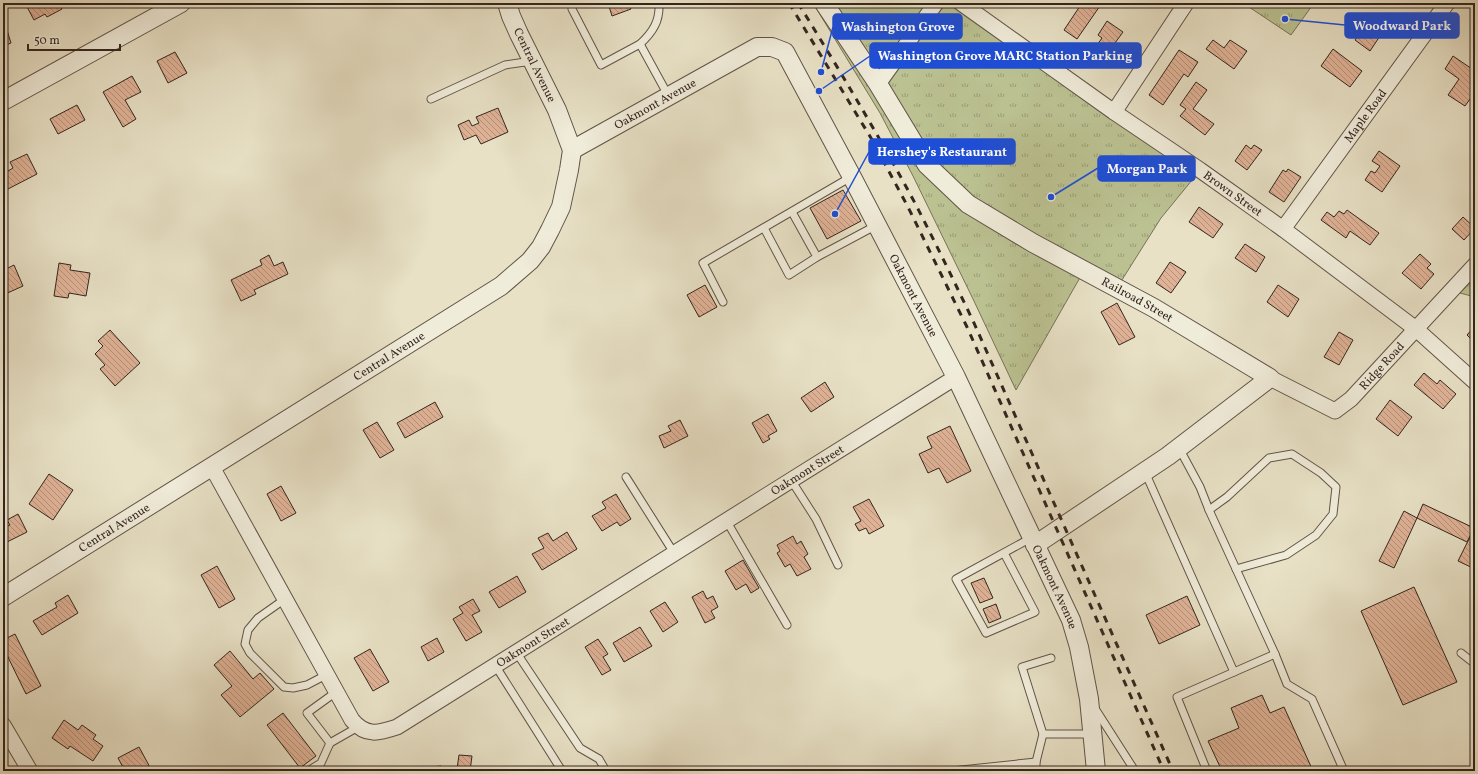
<svg xmlns="http://www.w3.org/2000/svg" width="1478" height="774" viewBox="0 0 1478 774" font-family="Vollkorn,serif">
<style>
.park{fill:url(#park-tufts);stroke:#787358}
.building{fill:url(#building-back-hatch);stroke:#34251e}
.lines{fill:none;stroke-linecap:round;stroke-linejoin:round}
.service-casing{stroke:#615448;stroke-width:9}
.minor-casing{stroke:#615448;stroke-width:17}
.tertiary-casing{stroke:#615448;stroke-width:20}
.service{stroke:#f0ecda;stroke-width:7}
.minor{stroke:#f0ecda;stroke-width:15}
.tertiary{stroke:#f0ecda;stroke-width:18}
.rail{stroke:#34251e;stroke-width:3;stroke-dasharray:7 7;stroke-linecap:butt}
.labels{text-anchor:middle;stroke-width:4;stroke-linejoin:round;paint-order:stroke}
.street-label{font-size:12px;fill:#34251e;stroke:#f0ecda}
.leader{fill:none;stroke:#1d4ed8;stroke-width:1.5}
.callout-dot{fill:#1d4ed8;stroke:#f0ecda;stroke-width:1.5}
.callout{fill:#1d4ed8;stroke:#1d4ed8;stroke-width:1.5}
.callout-label{font-size:13px;text-anchor:middle;font-weight:bold;fill:#fff}
</style>
<defs>
<pattern id="park-tufts" width="24" height="20" patternUnits="userSpaceOnUse"><rect width="24" height="20" fill="#bbc191"/><path d="M3 7l-1-3M5 7V3M7 7l1-3M15 17l-1-3M17 17v-4M19 17l1-3" fill="none" stroke="#999d76"/></pattern>
<pattern id="building-back-hatch" width="6" height="6" patternUnits="userSpaceOnUse"><rect width="6" height="6" fill="#e0b397"/><path d="M-1 5l2 2M0 0l6 6M5-1l2 2" fill="none" stroke="#b6917b"/></pattern>
</defs>
<rect width="100%" height="100%" fill="#e8e1c6"/>
<filter id="stains"><feTurbulence type="fractalNoise" baseFrequency=".005" numOctaves="4"/><feColorMatrix values="0 0 0 0 .2 0 0 0 0 .09 0 0 0 0 .02 0 0 0 .5 -.17"/></filter>
<radialGradient id="worn" r=".72"><stop offset=".6" stop-color="#630" stop-opacity="0"/><stop offset="1" stop-color="#630" stop-opacity=".3"/></radialGradient>
<g class="park">
<polygon points="813,3 955,3 1197,174 1161,218 1120,283 1086,267 1016,390 973,299 913,176 880,113"/>
<polygon points="1243,3 1314,3 1291,35"/>
<polygon points="1475,277 1475,297 1460,293"/>
</g>
<g class="building">
<polygon points="29,3 63,3 60,4 62,9 47,17 45,14 34,20 26,5"/>
<polygon points="608,3 633,3 629,4 631,9 612,16"/>
<polygon points="1082,3 1102,3 1077,39 1064,30"/>
<polygon points="1358,16 1382,33 1370,51 1355,40 1358,36 1349,29"/>
<polygon points="1107,21 1123,32 1115,43 1118,45 1102,68 1088,58 1102,38 1098,35"/>
<polygon points="6,27 11,43 3,46 3,28"/>
<polygon points="1213,40 1224,48 1230,40 1247,51 1234,69 1206,49"/>
<polygon points="1333,49 1362,71 1350,87 1321,66"/>
<polygon points="1179,50 1198,62 1188,77 1184,74 1163,105 1149,95"/>
<polygon points="175,52 187,73 168,83 157,61"/>
<polygon points="1453,56 1475,71 1475,92 1465,106 1448,95 1459,79 1445,69"/>
<polygon points="132,76 141,92 125,100 136,119 123,127 103,92"/>
<polygon points="1196,82 1207,90 1193,109 1214,124 1205,135 1180,116 1186,109 1180,105"/>
<polygon points="77,105 85,120 58,134 50,119"/>
<polygon points="498,108 508,132 481,144 476,135 464,140 458,125 469,120 472,126 479,123 476,117"/>
<polygon points="1246,145 1251,149 1254,145 1262,150 1247,170 1235,161"/>
<polygon points="1379,151 1400,166 1382,192 1365,180 1371,171 1375,173 1380,166 1372,161"/>
<polygon points="27,154 37,174 4,191 3,189 3,174 13,168 10,162"/>
<polygon points="1288,169 1301,177 1284,202 1269,192 1283,170 1286,172"/>
<polygon points="843,190 861,221 827,239 810,208"/>
<polygon points="1199,207 1223,224 1213,238 1189,222"/>
<polygon points="1347,210 1379,233 1370,245 1350,231 1346,238 1321,220 1327,212 1334,217 1339,211 1344,214"/>
<polygon points="1463,217 1475,228 1464,240 1452,229"/>
<polygon points="1245,244 1265,257 1256,272 1235,258"/>
<polygon points="1420,254 1431,264 1427,268 1434,274 1421,289 1402,273"/>
<polygon points="269,255 274,266 283,262 288,274 254,290 256,294 241,301 231,280 262,265 260,260"/>
<polygon points="1170,262 1186,272 1171,293 1156,283"/>
<polygon points="59,263 71,265 70,270 90,273 86,296 69,293 68,298 54,296"/>
<polygon points="4,264 6,269 14,265 23,286 3,295 3,265"/>
<polygon points="705,285 717,307 699,317 687,295"/>
<polygon points="1278,285 1299,299 1288,317 1267,302"/>
<polygon points="1117,303 1135,337 1119,345 1101,312"/>
<polygon points="1475,326 1475,343 1467,335"/>
<polygon points="110,330 140,363 115,386 100,369 105,365 95,354 103,346 98,341"/>
<polygon points="1339,332 1353,340 1339,365 1324,357"/>
<polygon points="1424,373 1437,384 1440,380 1456,394 1443,409 1414,385"/>
<polygon points="825,382 834,397 811,412 801,398"/>
<polygon points="1390,400 1412,417 1398,436 1376,419"/>
<polygon points="435,402 443,417 405,438 397,423"/>
<polygon points="768,414 777,431 768,436 770,439 763,443 752,423"/>
<polygon points="680,420 688,436 664,448 659,436 671,431 668,426"/>
<polygon points="377,422 394,450 380,458 363,430"/>
<polygon points="950,426 971,471 947,483 939,468 928,473 919,454 932,448 927,437"/>
<polygon points="49,474 73,490 53,520 29,504"/>
<polygon points="281,486 296,513 281,521 267,494"/>
<polygon points="616,494 631,519 620,526 617,522 602,531 592,516 606,508 602,502"/>
<polygon points="869,499 884,526 869,534 866,528 859,531 855,524 861,521 853,507"/>
<polygon points="1423,504 1474,528 1467,542 1417,518"/>
<polygon points="1404,511 1417,518 1394,568 1379,561"/>
<polygon points="18,514 27,532 3,544 3,528 10,525 7,520"/>
<polygon points="1475,527 1475,569 1458,561"/>
<polygon points="567,532 577,549 542,570 532,554 544,548 538,538 548,533 553,541"/>
<polygon points="793,536 797,544 801,541 808,554 804,557 811,569 797,576 790,564 785,567 777,553 780,551 777,545"/>
<polygon points="743,560 759,588 751,593 746,584 736,590 725,571"/>
<polygon points="217,566 235,599 219,608 201,575"/>
<polygon points="517,576 526,592 499,608 489,592"/>
<polygon points="984,578 993,598 980,603 971,583"/>
<polygon points="1414,587 1457,682 1403,705 1361,611"/>
<polygon points="703,591 707,599 713,596 718,607 711,611 715,618 705,623 692,597"/>
<polygon points="68,595 78,613 42,635 33,621 57,607 55,603"/>
<polygon points="1187,596 1200,625 1159,644 1146,615"/>
<polygon points="473,599 480,611 472,615 482,632 466,641 453,619 463,613 459,607"/>
<polygon points="665,602 678,622 663,632 650,611"/>
<polygon points="996,604 1001,618 989,623 983,609"/>
<polygon points="640,627 652,646 624,662 613,643"/>
<polygon points="15,634 41,686 26,694 3,647 3,640"/>
<polygon points="437,638 444,652 428,661 421,647"/>
<polygon points="598,639 608,654 603,657 611,670 602,675 585,647"/>
<polygon points="370,649 389,682 373,691 354,658"/>
<polygon points="230,651 253,679 260,673 274,689 240,717 221,695 232,686 214,665"/>
<polygon points="1262,695 1270,713 1284,707 1313,771 1222,771 1208,741 1239,728 1231,708"/>
<polygon points="283,713 316,756 300,768 267,725"/>
<polygon points="64,720 78,730 82,725 96,735 93,739 103,746 93,761 70,746 68,749 52,738"/>
<polygon points="139,747 152,771 125,771 118,758"/>
<polygon points="459,755 472,756 470,771 446,771 457,769"/>
<polygon points="441,766 442,771 431,771 431,767"/>
</g>
<g class="lines">
<defs>
<g id="service">
<polyline points="572,9 601,65 640,44 669,97"/>
<path d="M640,44C653,32 660,21 659,3"/>
<polyline points="431,99 505,65 532,61"/>
<polyline points="764,228 789,275 817,257 792,212"/>
<polyline points="817,257 877,225"/>
<polyline points="723,302 703,263 851,177"/>
<polyline points="1179,448 1200,487 1209,510 1275,654"/>
<polyline points="1145,472 1234,672 1275,654 1287,684 1312,699 1344,771"/>
<polyline points="626,477 674,553"/>
<polyline points="791,480 816,519 838,565"/>
<polyline points="1209,510 1227,497 1269,458 1292,454 1321,473 1336,487 1333,514 1316,535 1286,555 1236,569"/>
<polyline points="726,520 787,625"/>
<polyline points="1004,553 1035,612 986,633 956,579 1031,538"/>
<polyline points="285,599 258,618 248,630 245,644 250,653 284,687 293,688 307,685 326,675"/>
<polyline points="516,652 580,748 599,759 606,771"/>
<polyline points="1461,653 1475,664"/>
<polyline points="1051,658 1022,667 1043,734 1092,734"/>
<polyline points="495,665 562,771"/>
<polyline points="336,692 307,713 330,743 358,727"/>
<polyline points="1094,707 1135,771"/>
<polyline points="308,771 321,763 330,743"/>
<polyline points="952,771 1036,762"/>
<polyline points="1036,771 1036,762 1043,734"/>
<polyline points="1207,771 1177,697 1234,672"/>
</g>
<g id="minor">
<path id="s1" d="M961,3L1114,112L1200,170L1283,229L1416,329L1475,382"/>
<polyline points="878,84 936,3"/>
<polyline points="1114,112 1186,3"/>
<path id="s2" d="M1283,229L1447,3"/>
<path id="s3" d="M1270,378L1335,411L1351,399L1475,265"/>
<path id="s4" d="M212,467L352,720C366,737 379,733 397,727L956,377"/>
<polyline points="3,725 30,771"/>
</g>
<g id="tertiary">
<path id="s5" d="M824,3L878,84L927,165L968,204L1033,243L1154,308L1270,378L1168,456L1035,545"/>
<polyline points="3,101 181,3"/>
<path id="s6" d="M572,150L757,47H772L785,52L852,177L956,377L1071,620L1079,647L1089,699L1096,771"/>
<path id="s7" d="M3,597L501,286L530,261L541,247L550,230L561,207L569,170L572,150L557,110L519,34L511,16L507,3"/>
</g>
</defs>
<use href="#service" class="service-casing"/>
<use href="#minor" class="minor-casing"/>
<use href="#tertiary" class="tertiary-casing"/>
<use href="#service" class="service"/>
<use href="#minor" class="minor"/>
<use href="#tertiary" class="tertiary"/>
<g class="rail">
<polyline points="789,3 871,138 908,207 967,327 1164,771"/>
<path d="M798,3C839,69 879,136 916,205C936,244 955,283 974,323L1173,771"/>
</g>
</g>
<g class="labels">
<g class="street-label">
<text transform="translate(535 65) rotate(64)" y="4">Central Avenue</text>
<text dy="4" stroke="none"><textPath href="#s6" startOffset="95">Oakmont Avenue</textPath></text>
<text dy="4" stroke="none"><textPath href="#s2" startOffset="140">Maple Road</textPath></text>
<text dy="4" stroke="none"><textPath href="#s1" startOffset="332">Brown Street</textPath></text>
<text dy="4" stroke="none"><textPath href="#s6" startOffset="516">Oakmont Avenue</textPath></text>
<text dy="4" stroke="none"><textPath href="#s5" startOffset="443">Railroad Street</textPath></text>
<text dy="4" stroke="none"><textPath href="#s7" startOffset="455">Central Avenue</textPath></text>
<text dy="4" stroke="none"><textPath href="#s3" startOffset="138">Ridge Road</textPath></text>
<text dy="4" stroke="none"><textPath href="#s4" startOffset="823">Oakmont Street</textPath></text>
<text dy="4" stroke="none"><textPath href="#s7" startOffset="131">Central Avenue</textPath></text>
<text dy="4" stroke="none"><textPath href="#s6" startOffset="840">Oakmont Avenue</textPath></text>
<text dy="4" stroke="none"><textPath href="#s4" startOffset="499">Oakmont Street</textPath></text>
</g>
</g>
<path class="leader" d="M1285 19L1345 25M821 72L833 27M819 91L870 56M835 214L869 152M1051 197L1098 168"/>
<g class="callout-dot">
<circle cx="1285" cy="19" r="4"/>
<circle cx="821" cy="72" r="4"/>
<circle cx="819" cy="91" r="4"/>
<circle cx="835" cy="214" r="4"/>
<circle cx="1051" cy="197" r="4"/>
</g>
<g class="callout">
<rect x="1345" y="13" width="114" height="25" rx="4"/>
<rect x="833" y="14" width="129" height="25" rx="4"/>
<rect x="870" y="43" width="271" height="25" rx="4"/>
<rect x="869" y="139" width="146" height="25" rx="4"/>
<rect x="1098" y="156" width="97" height="25" rx="4"/>
</g>
<g class="callout-label">
<text x="1402" y="30">Woodward Park</text>
<text x="898" y="31">Washington Grove</text>
<text x="1005" y="60">Washington Grove MARC Station Parking</text>
<text x="942" y="156">Hershey's Restaurant</text>
<text x="1147" y="173">Morgan Park</text>
</g>
<rect width="1478" height="774" fill="none" stroke="#e8e1c6" stroke-width="16"/>
<rect x="4" y="4" width="1470" height="766" fill="none" stroke="#34251e" stroke-width="2"/>
<rect x="8" y="8" width="1462" height="758" fill="none" stroke="#34251e"/>
<path d="M28 44v6h92v-6" fill="none" stroke="#34251e" stroke-width="2"/>
<text x="34" y="44" font-size="12" fill="#34251e" stroke="#f0ecda" stroke-width="3" paint-order="stroke">50 m</text>
<rect width="100%" height="100%" filter="url(#stains)"/>
<rect width="100%" height="100%" fill="url(#worn)"/>
</svg>
